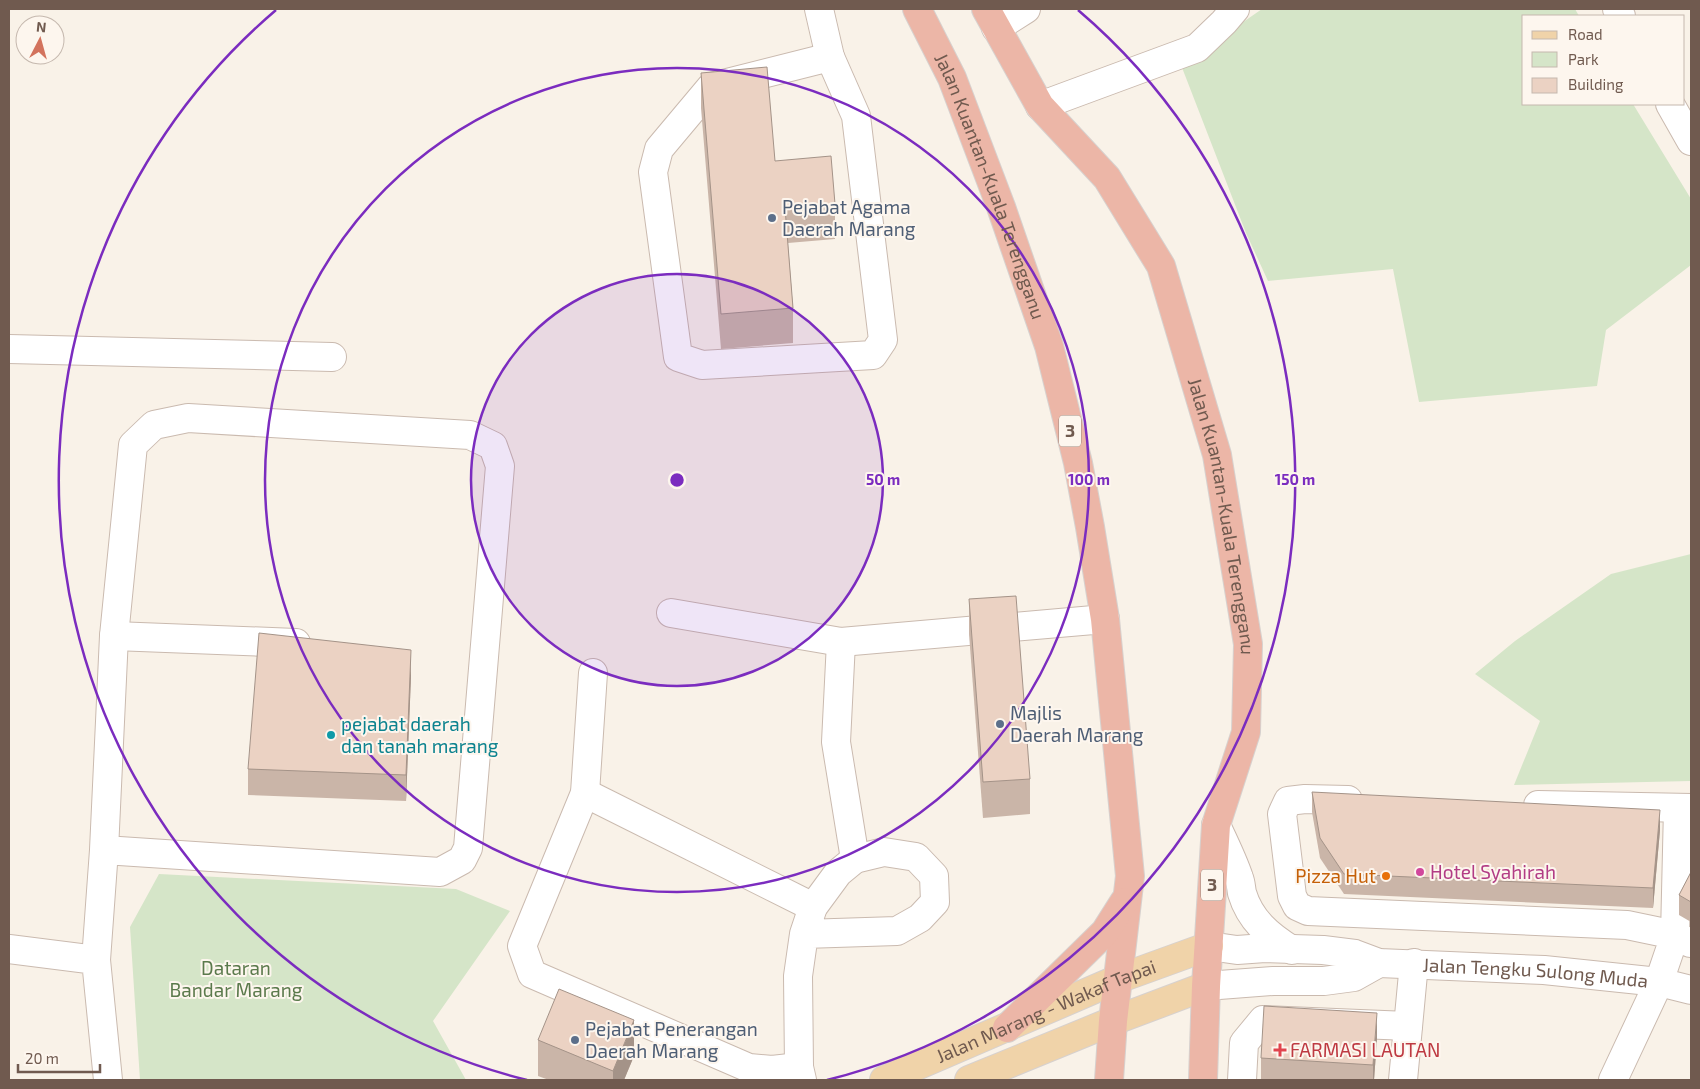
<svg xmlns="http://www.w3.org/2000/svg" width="1700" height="1089" viewBox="0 0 1700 1089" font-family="'Exo 2',sans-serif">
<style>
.green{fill:#d5e5c8}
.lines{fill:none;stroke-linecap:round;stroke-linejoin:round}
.minor-casing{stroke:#cabaaf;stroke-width:30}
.major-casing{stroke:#d7d1ce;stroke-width:30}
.highway-casing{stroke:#d7d1ce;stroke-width:30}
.minor{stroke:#fff;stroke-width:28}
.major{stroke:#f0d3a9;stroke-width:28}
.highway{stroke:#ecb6a7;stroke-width:28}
.wall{fill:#cab5a8}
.shaded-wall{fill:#a49388}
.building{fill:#ebd2c3;stroke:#a49388}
.ring{fill:none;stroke:#7b2cbf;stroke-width:2.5}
.service-dot{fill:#5c6f8a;stroke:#fdf6ee;stroke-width:2}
.culture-dot{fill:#0f9aa8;stroke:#fdf6ee;stroke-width:2}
.hotel-dot{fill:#d1479c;stroke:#fdf6ee;stroke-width:2}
.food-dot{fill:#e8710a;stroke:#fdf6ee;stroke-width:2}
.health-dot{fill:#e0444e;stroke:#fdf6ee;stroke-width:2}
.labels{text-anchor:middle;stroke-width:4;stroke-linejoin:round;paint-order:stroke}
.shield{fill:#fdf6ee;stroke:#9a897f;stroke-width:1}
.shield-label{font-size:18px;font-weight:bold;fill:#705a4f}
.street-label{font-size:19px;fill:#705a4f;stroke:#fdf6ee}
.service-label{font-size:19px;fill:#4e5e75;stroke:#fdf6ee;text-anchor:start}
.culture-label{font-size:19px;fill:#0d838f;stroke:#fdf6ee;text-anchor:start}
.hotel-label{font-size:19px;fill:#b23c85;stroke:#fdf6ee;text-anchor:start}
.food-label{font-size:19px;fill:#c56008;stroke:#fdf6ee;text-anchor:end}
.park-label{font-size:19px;fill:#5b7a4c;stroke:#fdf6ee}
.health-label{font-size:19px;fill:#be3a42;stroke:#fdf6ee;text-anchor:start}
.centre{fill:#7b2cbf;stroke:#fdf6ee;stroke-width:2.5}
.ring-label{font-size:15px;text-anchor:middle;font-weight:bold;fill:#7b2cbf;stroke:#fdf6ee;stroke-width:4;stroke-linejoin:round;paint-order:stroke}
</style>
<rect width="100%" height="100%" fill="#f9f2e8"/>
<g class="green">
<polygon points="1262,9 1575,9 1579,16 1524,16 1524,104 1633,104 1691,199 1691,265 1606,330 1597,386 1419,402 1393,269 1268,281 1246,233 1181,65"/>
<polygon points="1691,554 1691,781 1514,785 1540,721 1475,674 1515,641 1611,574"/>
<polygon points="159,874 456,889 510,911 433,1021 466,1080 140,1080 130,927"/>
</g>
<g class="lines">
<defs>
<g id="minor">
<polyline points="819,9 830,57"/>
<polyline points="1617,9 1621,16"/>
<polyline points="996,28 1026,9"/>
<polygon points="830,57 856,116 883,340 873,355 702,365 678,357 653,172 659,149 711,87"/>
<polyline points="1670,104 1691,141"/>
<polyline points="1040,106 1197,48 1224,22 1235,9"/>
<polyline points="9,349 332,357"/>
<polyline points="671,613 841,642 1105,619"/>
<polyline points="114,636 296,643"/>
<polyline points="841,642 836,742 855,859"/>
<polyline points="593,673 585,793 522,946 532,974 749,1068 772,1070 799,1067"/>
<polyline points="585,793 813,907"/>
<polyline points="1348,800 1305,799 1288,801 1282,814 1292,896 1297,906 1308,911 1627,925 1675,935 1659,982 1613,1080"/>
<polyline points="1538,805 1691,808"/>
<polyline points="1678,808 1675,935 1690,943"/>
<path d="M1216,825C1224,842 1233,860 1239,878C1241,883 1241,888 1242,893C1250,920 1269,936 1292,950"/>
<path id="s1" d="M1209,946L1237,950L1265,948L1323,950L1355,954L1379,963L1544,970L1659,982L1691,990"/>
<polyline points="9,949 96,960 108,1080"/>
<polyline points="96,960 104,850 114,636 133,445 154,425 188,418 470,435 493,446 500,466 468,848 462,860 440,872 104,850"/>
<polyline points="1206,986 1273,981 1324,981 1354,977 1379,963"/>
<polyline points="802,1080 799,1067 798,976 804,934 813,907 838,873 855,859 884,852 916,857 934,876 935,902 920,918 897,931 804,934"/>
<polyline points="1242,1080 1244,1043 1263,1020 1408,1026"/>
<polyline points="1403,1080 1414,963"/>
</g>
<g id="major">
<path id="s2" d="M884,1080L1118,979L1209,946"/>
<polyline points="969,1080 1113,1021 1206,986"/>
</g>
<g id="highway">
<path id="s3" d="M917,9L952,78L1001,207L1049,346L1078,463L1090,527L1105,619L1130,876L1113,1021L1109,1080"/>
<path id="s4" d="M986,9L1040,106L1107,178L1161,266L1217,455L1248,644L1246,732L1216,825L1206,986L1203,1080"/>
<polyline points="1007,1028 1105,932 1124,902"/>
</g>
</defs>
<use href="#minor" class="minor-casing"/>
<use href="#major" class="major-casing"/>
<use href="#highway" class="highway-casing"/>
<use href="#minor" class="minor"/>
<use href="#major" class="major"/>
<use href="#highway" class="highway"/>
</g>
<g class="wall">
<polygon points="701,73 775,161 835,204 835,239 788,243 793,308 793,343 721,349 701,108"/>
<polygon points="969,599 1030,779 1030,814 983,818 969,634"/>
<polygon points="411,676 406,801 248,795 248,769"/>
<polygon points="1312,792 1660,830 1653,908 1344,894 1320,858 1312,812"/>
<polygon points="1691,872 1691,922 1679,915 1679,895"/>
<polygon points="1377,1039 1374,1080 1261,1080 1261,1058"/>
<polygon points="538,1040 634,1056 624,1080 549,1080 538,1076"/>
</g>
<g class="shaded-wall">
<polygon points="411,650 411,676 406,801 406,775"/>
<polygon points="1660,810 1660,830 1653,908 1653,888"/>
<polygon points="1377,1013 1377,1039 1374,1080 1373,1080 1373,1065"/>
<polygon points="634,1020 634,1056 624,1080 613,1080 613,1071"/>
</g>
<g class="building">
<polygon points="767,67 775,161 831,156 835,204 785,208 793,308 721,314 701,73"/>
<polygon points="1016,596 1030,779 983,782 969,599"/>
<polygon points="259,633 411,650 406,775 248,769"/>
<polygon points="1312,792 1660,810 1653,888 1344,874 1320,838"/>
<polygon points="1691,872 1691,902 1679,895"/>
<polygon points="559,989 634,1020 613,1071 538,1040"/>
<polygon points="1264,1006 1377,1013 1373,1065 1261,1058"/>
</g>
<circle cx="677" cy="480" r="206" fill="#7b2cbf" fill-opacity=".12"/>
<g class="ring">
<circle cx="677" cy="480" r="206"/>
<circle cx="677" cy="480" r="412"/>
<path d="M527 1080A618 618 0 0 1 276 10M1078 10A618 618 0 0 1 827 1080"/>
</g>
<g class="service-dot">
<circle cx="772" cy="218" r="5"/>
<circle cx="1000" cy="724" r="5"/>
<circle cx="575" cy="1040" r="5"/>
</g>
<circle class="culture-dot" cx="331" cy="735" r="5"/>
<circle class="hotel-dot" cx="1420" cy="872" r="5"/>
<circle class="food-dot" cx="1386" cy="876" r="5"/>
<path class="health-dot" d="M1277.5 1042.5h5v5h5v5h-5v5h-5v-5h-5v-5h5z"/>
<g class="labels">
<g class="shield">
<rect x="1059" y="415.5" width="22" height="31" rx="4"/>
<rect x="1201" y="869.5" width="22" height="31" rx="4"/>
</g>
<g class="shield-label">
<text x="1070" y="437">3</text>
<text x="1212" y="891">3</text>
</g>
<g class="street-label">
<text dy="7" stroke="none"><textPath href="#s3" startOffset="192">Jalan Kuantan-Kuala Terengganu</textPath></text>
<text dy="7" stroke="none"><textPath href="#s4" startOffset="571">Jalan Kuantan-Kuala Terengganu</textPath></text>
<text dy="7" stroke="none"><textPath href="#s1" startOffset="329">Jalan Tengku Sulong Muda</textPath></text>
<text dy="7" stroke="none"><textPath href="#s2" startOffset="176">Jalan Marang - Wakaf Tapai</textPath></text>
</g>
<g class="service-label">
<text x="782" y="214">Pejabat Agama<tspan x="782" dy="22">Daerah Marang</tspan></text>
<text x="1010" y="720">Majlis<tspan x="1010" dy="22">Daerah Marang</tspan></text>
<text x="585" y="1036">Pejabat Penerangan<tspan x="585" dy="22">Daerah Marang</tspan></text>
</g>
<g class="culture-label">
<text x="341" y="731">pejabat daerah<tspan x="341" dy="22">dan tanah marang</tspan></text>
</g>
<g class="hotel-label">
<text x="1430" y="879">Hotel Syahirah</text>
</g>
<g class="food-label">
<text x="1376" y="883">Pizza Hut</text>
</g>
<g class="park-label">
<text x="236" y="975">Dataran<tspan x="236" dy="22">Bandar Marang</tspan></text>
</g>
<g class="health-label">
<text x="1290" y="1057">FARMASI LAUTAN</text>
</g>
</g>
<circle cx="677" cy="480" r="8" class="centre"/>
<g class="ring-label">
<text x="883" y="485">50 m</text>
<text x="1089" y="485">100 m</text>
<text x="1295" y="485">150 m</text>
</g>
<rect width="1700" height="1089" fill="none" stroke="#705a4f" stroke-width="20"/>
<rect x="1522" y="15" width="162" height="90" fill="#fdf6ee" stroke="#c5b8ae"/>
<rect x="1532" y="31" width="25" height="8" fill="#f0d3a9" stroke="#c5b8ae"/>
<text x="1568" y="40" font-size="15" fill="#705a4f">Road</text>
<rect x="1532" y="52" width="25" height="15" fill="#d5e5c8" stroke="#c5b8ae"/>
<text x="1568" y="65" font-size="15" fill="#705a4f">Park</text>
<rect x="1532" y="78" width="25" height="15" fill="#ebd2c3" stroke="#c5b8ae"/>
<text x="1568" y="90" font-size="15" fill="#705a4f">Building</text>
<g transform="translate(40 40) rotate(6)"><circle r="24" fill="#fdf6ee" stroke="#c5b8ae"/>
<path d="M0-4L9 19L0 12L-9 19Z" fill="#d3735d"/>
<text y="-8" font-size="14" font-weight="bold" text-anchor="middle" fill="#705a4f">N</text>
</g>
<path d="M18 1064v8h82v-8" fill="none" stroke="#705a4f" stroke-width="2.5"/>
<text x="25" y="1064" font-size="15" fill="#705a4f" stroke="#fdf6ee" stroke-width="4" paint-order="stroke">20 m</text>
</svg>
